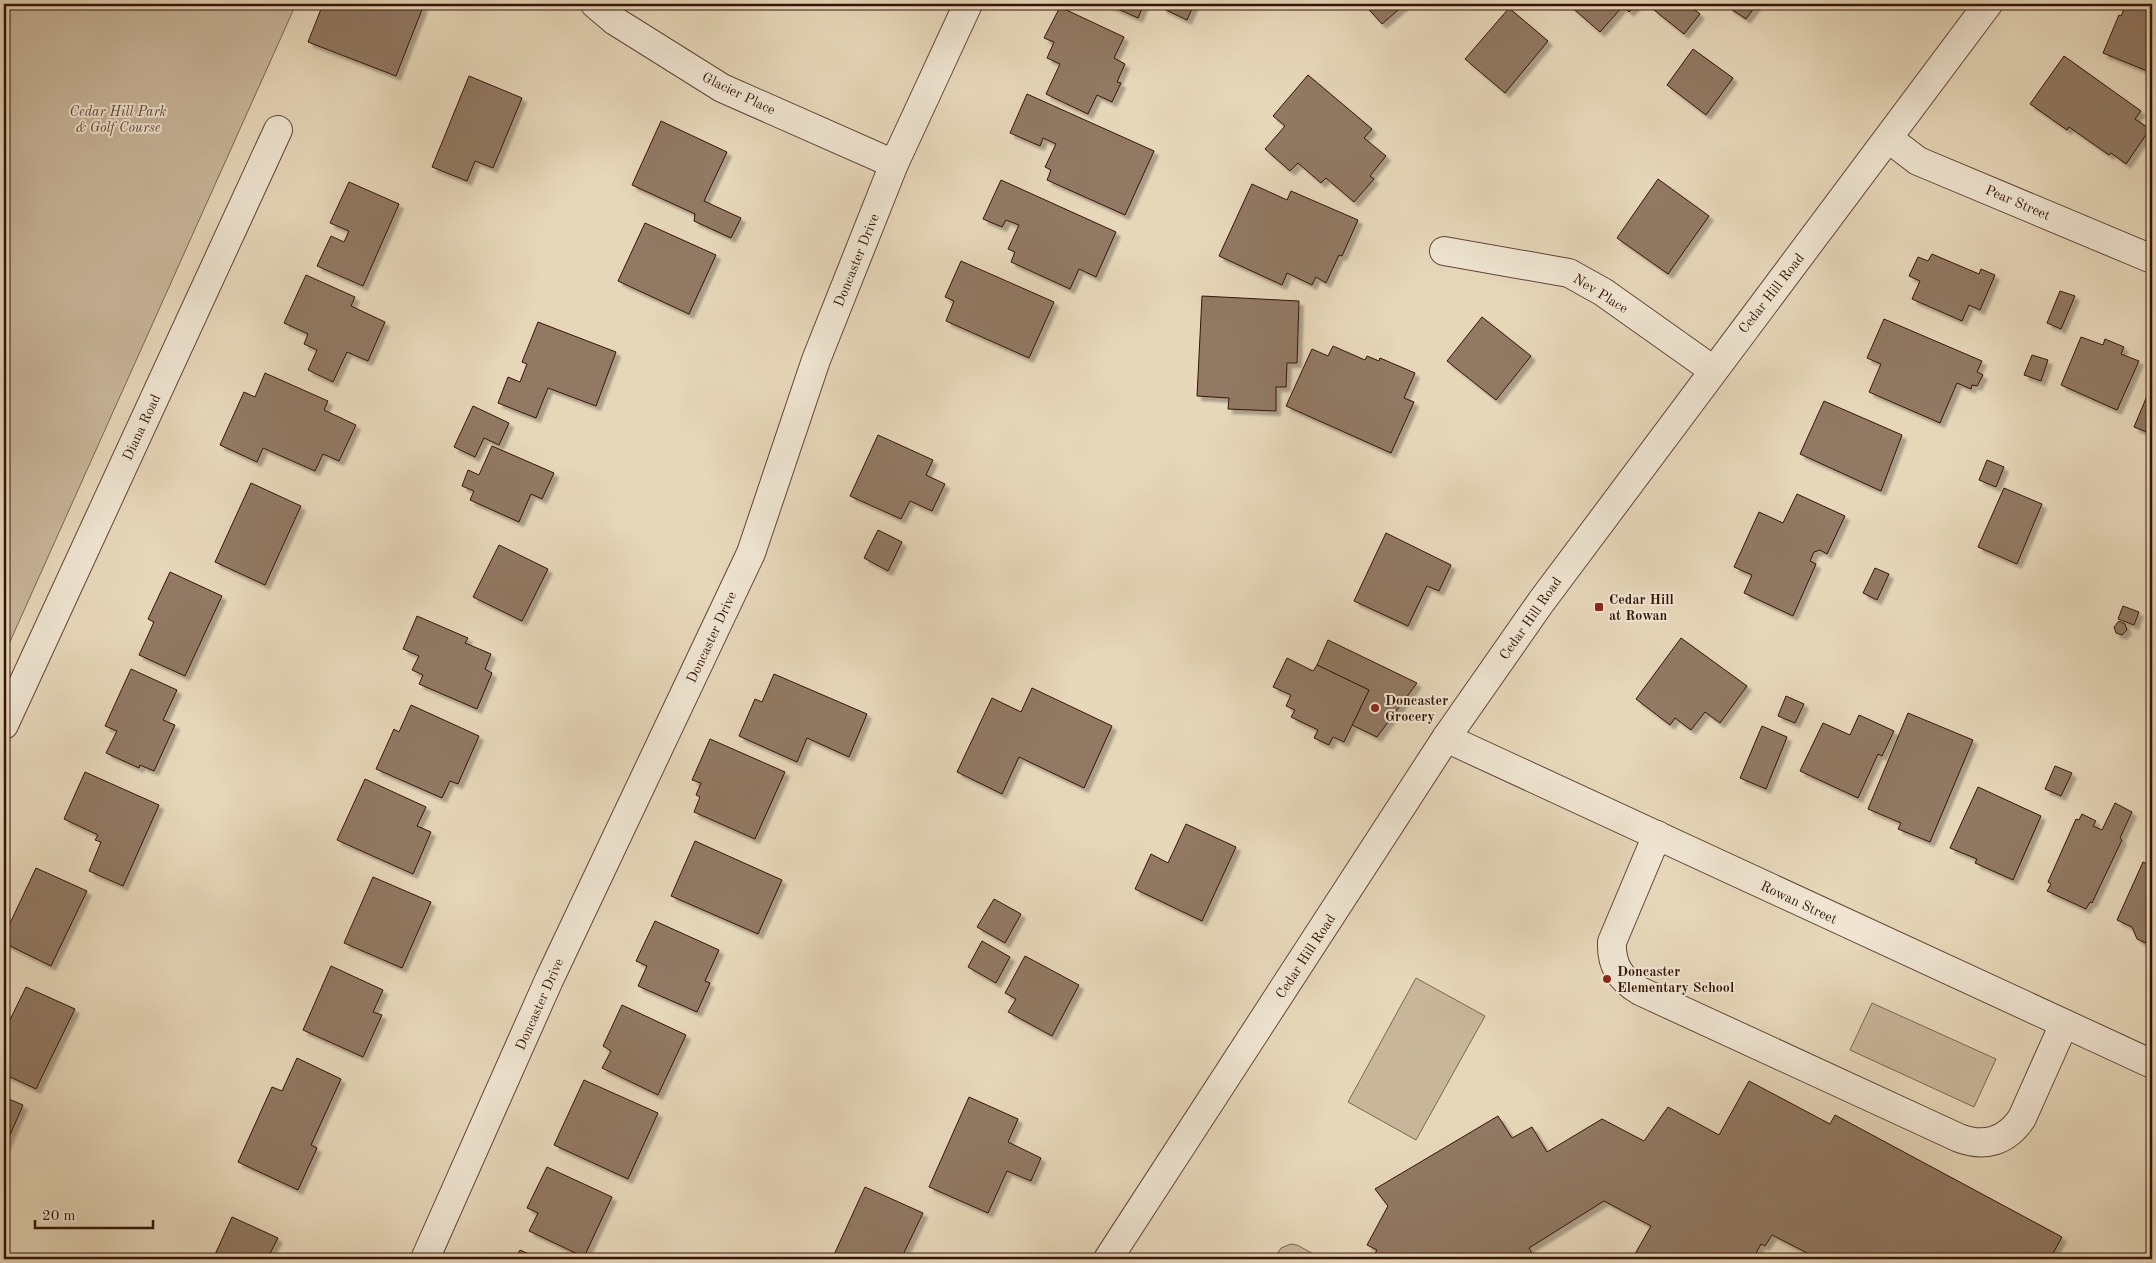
<svg xmlns="http://www.w3.org/2000/svg" width="2156" height="1263" viewBox="0 0 2156 1263" font-family="'Old Standard TT',serif">
<style>
.green{fill:#c8b69b;stroke:#7e6551}
.building{fill:#917964;stroke:#351407;filter:url(#shadow)}
.lines{fill:none;stroke-linecap:round;stroke-linejoin:round}
.minor-casing{stroke:#614534;stroke-width:30}
.minor{stroke:#efe5d2;stroke-width:28}
.poi-dot{fill:#8f2418;stroke:#efe5d2;stroke-width:2}
.labels{text-anchor:middle;stroke-width:4;stroke-linejoin:round;paint-order:stroke}
.street-label{font-size:14px;fill:#351407;stroke:#efe5d2}
.park-label{font-size:14px;font-style:italic;fill:#614533;stroke:#efe5d2}
.poi-label{font-size:14px;font-weight:bold;fill:#351407;stroke:#efe5d2;text-anchor:start}
</style>
<defs>
<filter id="shadow"><feDropShadow dx="4.5" dy="4.5" stdDeviation="1" flood-color="#0004"/></filter>
</defs>
<rect width="100%" height="100%" fill="#e6d7b9"/>
<filter id="stains"><feTurbulence type="fractalNoise" baseFrequency=".004" numOctaves="4"/><feColorMatrix values="0 0 0 0 .2 0 0 0 0 .09 0 0 0 0 .02 0 0 0 .5 -.17"/></filter>
<radialGradient id="worn" r=".72"><stop offset=".6" stop-color="#630" stop-opacity="0"/><stop offset="1" stop-color="#630" stop-opacity=".3"/></radialGradient>
<g class="green">
<polygon points="4,4 296,4 4,655"/>
<polygon points="1416,978 1485,1016 1416,1140 1348,1102"/>
<polygon points="1872,1003 1996,1059 1974,1107 1850,1050"/>
<polygon points="1291,1244 1297,1245 1323,1259 1274,1259 1281,1248"/>
</g>
<g class="building">
<polygon points="323,4 414,4 423,7 396,76 308,42"/>
<polygon points="1107,4 1144,4 1138,18"/>
<polygon points="1164,4 1194,4 1187,20 1162,8"/>
<polygon points="1364,4 1405,4 1382,24"/>
<polygon points="1568,4 1637,4 1629,12 1623,6 1600,32"/>
<polygon points="1659,4 1687,4 1700,14 1684,34 1654,10"/>
<polygon points="1730,4 1757,4 1746,19 1728,7"/>
<polygon points="2126,4 2152,4 2152,73 2103,53 2119,15 2121,16"/>
<polygon points="1060,7 1124,37 1114,58 1125,64 1117,82 1121,83 1112,102 1097,95 1088,114 1046,94 1060,64 1047,58 1054,42 1044,38"/>
<polygon points="1509,8 1548,41 1505,93 1465,59"/>
<polygon points="1693,49 1733,78 1706,115 1667,85"/>
<polygon points="2064,56 2141,111 2135,119 2150,129 2126,164 2111,153 2109,155 2069,127 2067,130 2030,104"/>
<polygon points="1308,75 1372,129 1364,138 1386,156 1370,176 1374,179 1354,202 1326,178 1321,183 1298,163 1290,171 1265,149 1285,126 1273,116"/>
<polygon points="469,76 522,98 493,168 475,161 467,181 432,167"/>
<polygon points="1027,94 1154,151 1125,215 1047,180 1051,170 1045,167 1056,144 1043,138 1040,146 1010,133"/>
<polygon points="661,121 727,152 704,201 741,218 731,238 694,221 695,214 632,185"/>
<polygon points="1658,179 1709,216 1668,274 1617,238"/>
<polygon points="1001,180 1116,232 1096,277 1079,269 1070,289 1011,262 1015,252 1008,249 1019,225 1006,220 1002,227 983,219"/>
<polygon points="349,182 399,204 363,286 317,266 331,236 344,242 349,231 330,223"/>
<polygon points="1252,184 1287,200 1291,191 1358,220 1342,256 1339,255 1326,283 1316,277 1312,285 1287,273 1282,285 1219,256"/>
<polygon points="645,223 716,255 689,314 618,281"/>
<polygon points="1932,254 1979,274 1981,269 1995,275 1980,310 1969,305 1962,321 1912,299 1920,281 1909,276 1918,257 1928,261"/>
<polygon points="961,261 1054,302 1029,358 946,321 954,301 945,297"/>
<polygon points="306,275 355,297 351,306 385,322 368,361 347,352 333,382 308,370 317,350 304,344 308,334 284,323"/>
<polygon points="2060,291 2075,296 2061,329 2047,323"/>
<polygon points="1202,296 1299,301 1297,363 1287,363 1286,387 1276,387 1276,411 1228,409 1229,398 1197,396"/>
<polygon points="1482,317 1531,356 1496,400 1447,361"/>
<polygon points="1884,319 1982,361 1977,372 1983,375 1977,386 1972,385 1971,389 1957,383 1940,423 1869,392 1881,364 1867,358"/>
<polygon points="538,322 616,352 596,406 548,388 536,418 498,403 508,377 520,382 527,364 522,362"/>
<polygon points="2081,337 2103,345 2105,339 2124,347 2121,354 2139,361 2117,410 2061,385"/>
<polygon points="1333,346 1365,360 1367,356 1379,361 1380,358 1415,373 1404,398 1414,402 1391,453 1286,406 1312,349 1328,356"/>
<polygon points="2032,355 2048,360 2041,381 2024,375"/>
<polygon points="265,373 328,401 324,410 356,425 339,461 323,454 315,471 263,448 257,462 220,445 244,392 255,397"/>
<polygon points="2152,384 2152,434 2134,427"/>
<polygon points="1824,401 1902,435 1881,491 1800,454"/>
<polygon points="473,406 509,423 499,445 484,438 475,457 454,447"/>
<polygon points="878,435 933,460 926,475 945,484 932,511 910,501 901,519 850,496"/>
<polygon points="492,446 554,473 542,499 531,494 519,522 470,500 474,491 462,486 468,470 479,475"/>
<polygon points="1987,460 2004,467 1996,487 1979,480"/>
<polygon points="251,483 301,506 265,585 215,562"/>
<polygon points="2004,488 2042,504 2017,564 1978,547"/>
<polygon points="1797,494 1845,516 1827,554 1820,550 1814,552 1810,561 1816,564 1793,616 1744,593 1752,575 1734,567 1759,512 1783,523"/>
<polygon points="878,530 902,542 888,571 864,558"/>
<polygon points="1386,533 1451,565 1439,591 1427,586 1408,626 1354,601"/>
<polygon points="499,545 548,569 522,621 473,597"/>
<polygon points="1875,568 1889,574 1877,600 1863,593"/>
<polygon points="170,572 222,596 185,676 139,655 154,622 148,619"/>
<polygon points="2123,606 2139,612 2134,625 2118,619"/>
<polygon points="417,616 468,638 465,643 491,654 485,669 492,673 477,709 419,684 423,675 412,670 419,656 403,649"/>
<polygon points="2119,621 2125,624 2127,630 2122,635 2116,633 2114,627"/>
<polygon points="1681,638 1747,686 1720,723 1705,712 1691,730 1675,718 1670,725 1636,699"/>
<polygon points="1328,640 1417,683 1377,737 1352,725 1369,690 1317,665"/>
<polygon points="1287,658 1313,671 1317,665 1369,690 1344,742 1333,737 1329,745 1314,738 1318,730 1291,717 1295,710 1286,706 1291,695 1273,687"/>
<polygon points="131,669 177,690 163,720 175,725 154,771 140,765 139,768 106,753 117,731 105,726"/>
<polygon points="774,674 867,714 849,757 807,738 797,762 739,736 755,699 762,702"/>
<polygon points="1032,688 1112,726 1084,788 1019,757 1002,794 957,772 992,698 1021,712"/>
<polygon points="1786,696 1804,704 1795,723 1778,716"/>
<polygon points="411,705 479,736 458,784 450,781 442,798 376,769 394,729 399,732"/>
<polygon points="1908,713 1973,740 1930,842 1898,829 1901,823 1868,809"/>
<polygon points="1859,715 1894,731 1882,756 1878,754 1858,798 1800,771 1823,723 1850,735"/>
<polygon points="1762,726 1787,737 1766,789 1740,778"/>
<polygon points="710,739 785,772 755,839 694,812 700,797 696,795 701,783 692,780"/>
<polygon points="2055,766 2072,773 2061,796 2045,789"/>
<polygon points="85,772 159,805 123,886 89,871 101,842 95,840 98,835 64,819"/>
<polygon points="365,779 426,807 417,826 431,832 413,874 337,840"/>
<polygon points="1978,787 2041,816 2013,880 1975,863 1977,859 1950,848"/>
<polygon points="2115,803 2132,812 2120,838 2122,840 2092,903 2090,902 2086,909 2047,891 2051,884 2048,882 2076,819 2079,820 2082,814 2096,821 2093,826 2102,830"/>
<polygon points="1186,824 1236,847 1202,921 1135,889 1151,854 1168,863"/>
<polygon points="695,841 782,880 758,934 671,896"/>
<polygon points="2143,862 2152,866 2152,944 2150,945 2137,939 2132,927 2117,920"/>
<polygon points="36,868 87,891 51,966 4,943 4,936"/>
<polygon points="373,877 431,902 402,968 344,943"/>
<polygon points="994,899 1021,914 1005,943 977,927"/>
<polygon points="655,921 719,950 705,981 710,983 697,1012 638,986 647,966 636,961"/>
<polygon points="982,941 1010,957 996,983 968,967"/>
<polygon points="1025,956 1079,985 1052,1036 1008,1012 1016,999 1005,993"/>
<polygon points="331,966 383,990 373,1012 382,1015 363,1057 303,1030"/>
<polygon points="26,987 75,1009 36,1089 4,1074 4,1027 6,1028"/>
<polygon points="622,1005 686,1035 658,1095 602,1068 611,1051 603,1046"/>
<polygon points="297,1058 341,1079 311,1145 317,1148 298,1190 238,1162 272,1087 282,1091"/>
<polygon points="584,1080 658,1113 628,1179 554,1145"/>
<polygon points="1749,1081 1830,1124 1835,1115 2062,1237 2050,1259 1819,1259 1772,1235 1765,1246 1761,1244 1753,1259 1632,1259 1651,1226 1604,1201 1529,1248 1535,1259 1372,1259 1377,1250 1367,1245 1388,1206 1375,1189 1498,1116 1512,1138 1532,1127 1547,1152 1602,1119 1644,1141 1668,1107 1719,1135"/>
<polygon points="4,1097 23,1105 4,1149"/>
<polygon points="969,1097 1018,1119 1008,1142 1041,1158 1031,1181 1007,1171 988,1213 929,1187"/>
<polygon points="547,1167 612,1197 584,1257 529,1231 538,1213 527,1208"/>
<polygon points="865,1187 923,1213 901,1259 832,1259"/>
<polygon points="232,1217 278,1238 267,1259 213,1259"/>
<polygon points="520,1250 540,1259 515,1259"/>
</g>
<g class="lines">
<defs>
<g id="minor">
<polyline points="595,4 615,21 722,88 894,164"/>
<polyline points="1889,139 1918,161 2152,259"/>
<polyline points="1444,251 1569,273 1603,292 1713,370"/>
<polyline points="4,725 278,130"/>
<polyline points="1446,738 2152,1064"/>
<path d="M1657,835L1612,942C1611,965 1620,979 1640,991L1959,1138C1985,1148 2007,1141 2022,1118L2064,1024"/>
<polyline points="425,1259 549,980 751,553 816,360 894,164 968,4"/>
<polyline points="1108,1259 1446,738 1541,602 1988,4"/>
</g>
</defs>
<use href="#minor" class="minor-casing"/>
<use href="#minor" class="minor"/>
</g>
<g class="poi-dot">
<rect x="1594" y="602" width="10" height="10" rx="2.5"/>
<circle cx="1375" cy="708" r="5"/>
<circle cx="1607" cy="979" r="5"/>
</g>
<g class="labels">
<g class="street-label">
<text transform="translate(739 93) rotate(26)" y="5">Glacier Place</text>
<text transform="translate(2018 202) rotate(23)" y="5">Pear Street</text>
<text transform="translate(856 260) rotate(-68)" y="5">Doncaster Drive</text>
<text transform="translate(1601 293) rotate(32)" y="5">Nev Place</text>
<text transform="translate(1771 293) rotate(-52)" y="5">Cedar Hill Road</text>
<text transform="translate(141 427) rotate(-65)" y="5">Diana Road</text>
<text transform="translate(1530 618) rotate(-55)" y="5">Cedar Hill Road</text>
<text transform="translate(711 637) rotate(-65)" y="5">Doncaster Drive</text>
<text transform="translate(1799 902) rotate(25)" y="5">Rowan Street</text>
<text transform="translate(1305 956) rotate(-57)" y="5">Cedar Hill Road</text>
<text transform="translate(539 1004) rotate(-66)" y="5">Doncaster Drive</text>
</g>
<g class="park-label">
<text x="118" y="116">Cedar Hill Park<tspan x="118" dy="16">&amp; Golf Course</tspan></text>
</g>
<g class="poi-label">
<text x="1609" y="604">Cedar Hill<tspan x="1609" dy="16">at Rowan</tspan></text>
<text x="1385" y="705">Doncaster<tspan x="1385" dy="16">Grocery</tspan></text>
<text x="1617" y="976">Doncaster<tspan x="1617" dy="16">Elementary School</tspan></text>
</g>
</g>
<rect width="2156" height="1263" fill="none" stroke="#e6d7b9" stroke-width="20"/>
<rect x="5" y="5" width="2146" height="1253" fill="none" stroke="#351407" stroke-width="2.5"/>
<rect x="10" y="10" width="2136" height="1243" fill="none" stroke="#351407"/>
<path d="M35 1220v8h118v-8" fill="none" stroke="#351407" stroke-width="2.5"/>
<text x="42" y="1220" font-size="15" fill="#351407" stroke="#efe5d2" stroke-width="4" paint-order="stroke">20 m</text>
<rect width="100%" height="100%" filter="url(#stains)"/>
<rect width="100%" height="100%" fill="url(#worn)"/>
</svg>
